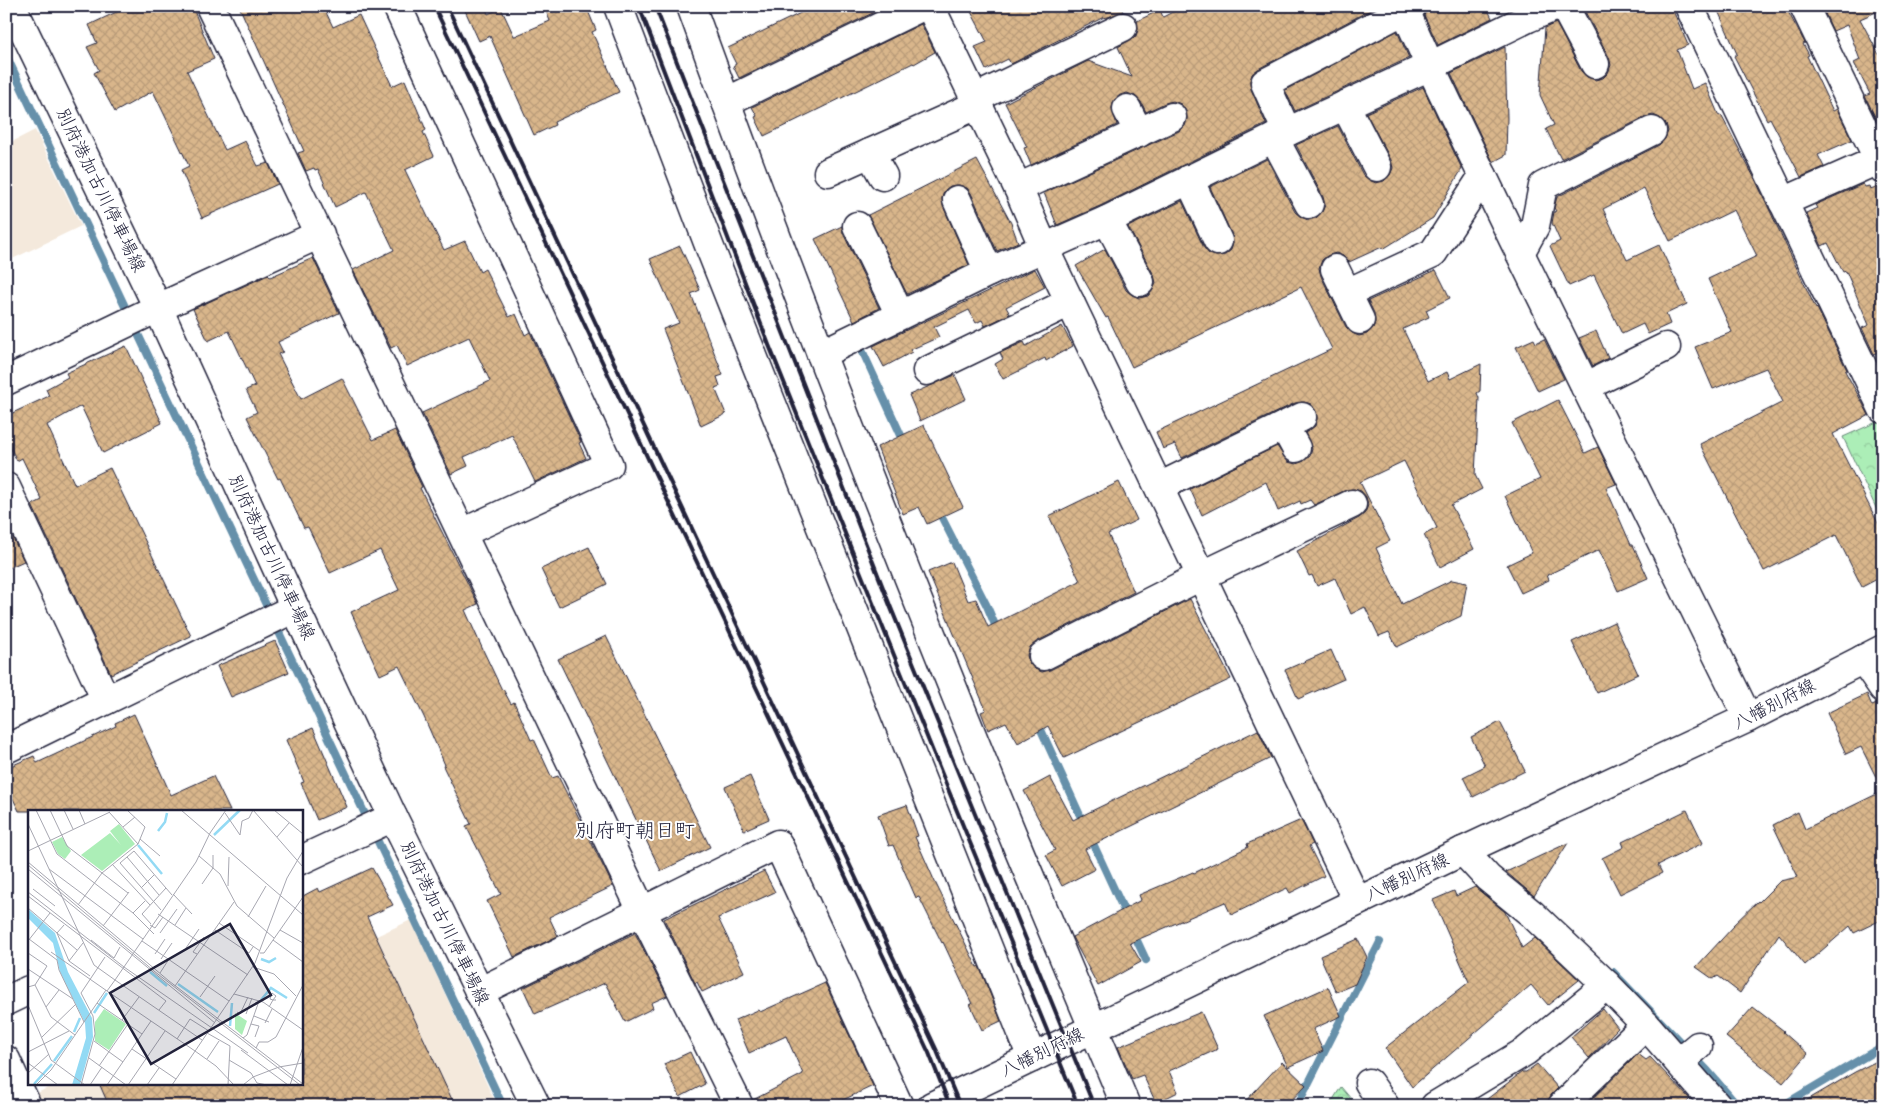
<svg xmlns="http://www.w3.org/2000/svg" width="1889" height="1112" viewBox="0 0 1889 1112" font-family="Caveat,'Klee One',sans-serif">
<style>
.built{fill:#f4e9dc}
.forest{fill:url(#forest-crowns);stroke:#678879}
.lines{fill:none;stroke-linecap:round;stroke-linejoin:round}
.stream{stroke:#6690aa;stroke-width:8}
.building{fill:url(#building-cross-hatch);stroke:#22223b}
.minor-casing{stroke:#22223b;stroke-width:31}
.tertiary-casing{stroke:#22223b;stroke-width:31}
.secondary-casing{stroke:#22223b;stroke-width:31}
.minor{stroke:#fff;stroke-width:28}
.tertiary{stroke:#fff;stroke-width:28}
.secondary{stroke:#fff;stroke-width:28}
.rail{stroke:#22223b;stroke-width:4}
.labels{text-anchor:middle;stroke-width:4;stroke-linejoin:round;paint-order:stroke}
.street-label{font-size:18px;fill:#22223b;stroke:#fff}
.quarter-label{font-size:20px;fill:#22223b;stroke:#fff}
.inset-river{fill:none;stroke:#93daf4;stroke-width:2.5}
.inset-road{fill:none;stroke:#a7a7b1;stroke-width:1}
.view{fill:#22223b;fill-opacity:0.15;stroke:#22223b;stroke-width:2.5}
.inset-edge{fill:none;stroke:#22223b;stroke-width:2.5}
</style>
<defs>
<pattern id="forest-crowns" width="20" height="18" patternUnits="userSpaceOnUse" patternTransform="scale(1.25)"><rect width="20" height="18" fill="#aceeb7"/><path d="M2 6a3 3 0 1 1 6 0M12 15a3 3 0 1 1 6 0" fill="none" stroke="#94cc9e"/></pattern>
<pattern id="building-cross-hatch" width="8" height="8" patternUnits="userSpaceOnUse" patternTransform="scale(1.25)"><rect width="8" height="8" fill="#d9b68b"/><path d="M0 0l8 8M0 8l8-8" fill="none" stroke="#ba9c79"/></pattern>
</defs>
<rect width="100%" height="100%" fill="#fff"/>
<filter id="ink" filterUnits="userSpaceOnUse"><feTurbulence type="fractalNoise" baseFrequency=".02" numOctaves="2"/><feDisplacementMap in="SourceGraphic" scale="10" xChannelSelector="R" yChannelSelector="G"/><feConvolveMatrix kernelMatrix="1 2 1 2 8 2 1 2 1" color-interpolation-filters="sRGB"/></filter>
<g filter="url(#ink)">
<g class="built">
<polygon points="35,130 81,226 6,262 6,145"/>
<polygon points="411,920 497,1106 40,1106 35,1094 58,1083 301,1083 301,971"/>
</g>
<g class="forest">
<polygon points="1879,421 1883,429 1883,523 1843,437"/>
<polygon points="1341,1087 1357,1106 1329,1106"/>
</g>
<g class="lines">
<g class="stream">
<polyline points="6,55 503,1106"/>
<polyline points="861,348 905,444"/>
<polyline points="937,508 987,606 998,632"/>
<polyline points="1037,721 1084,824"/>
<polyline points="1090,837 1127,917"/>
<polyline points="1133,932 1146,960"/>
<polyline points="1613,972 1708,1071 1738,1106"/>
<polyline points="1297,1106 1380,942"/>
<polyline points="1782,1106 1883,1046"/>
</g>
</g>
<g class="building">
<polygon points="129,6 192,6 214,59 187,71 225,150 245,141 258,166 268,163 278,184 202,218 181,170 189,166 153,91 115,112 94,73 99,70 87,47 97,43 89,25"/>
<polygon points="239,6 323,6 333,27 359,15 392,86 405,80 426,130 423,132 434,156 405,170 444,250 465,241 480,272 485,269 509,317 516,314 525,335 530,332 581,442 579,443 586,458 535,482 512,435 464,457 468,466 451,474 422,413 490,381 469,337 407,366 397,345 391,348 353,270 394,250 366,192 335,207 318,169 315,170 314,168 306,171 298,153 304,151"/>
<polygon points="463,6 485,6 488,14 501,8 514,36 515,36 550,21 544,6 586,6 596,30 592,32 619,92 554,122 555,125 534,135 490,36 479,41"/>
<polygon points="815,6 887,6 739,78 733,66 736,64 728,48"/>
<polygon points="968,6 1123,6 1121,7 1123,12 1105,18 1104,17 1011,64 1008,59 986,70 975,47 987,42"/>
<polygon points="1184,6 1378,6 1258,69 1252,74 1250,81 1251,89 1266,124 1100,206 1057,225 1044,193 1179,131 1185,126 1187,119 1186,111 1181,104 1173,101 1165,103 1146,112 1141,102 1135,96 1127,93 1120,95 1114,100 1112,108 1117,125 1031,165 1024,148 1027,147 1005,103 1088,61 1132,77 1118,47 1136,36 1138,29 1137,21 1160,10 1163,17"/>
<polygon points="1428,6 1486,6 1492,18 1438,45 1424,15"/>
<polygon points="1582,6 1671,6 1688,45 1677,50 1692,89 1705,83 1719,116 1721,115 1755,179 1816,309 1817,308 1847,370 1845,371 1869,415 1833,434 1883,533 1883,576 1862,587 1836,535 1764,571 1700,444 1783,402 1766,368 1713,389 1695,347 1732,332 1708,279 1757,256 1734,210 1670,241 1644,188 1603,209 1627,260 1659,245 1687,304 1666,314 1670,324 1648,334 1643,324 1622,334 1594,275 1569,286 1550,246 1560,241 1552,223 1554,212 1556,211 1554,208 1557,197 1659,145 1665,139 1668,131 1666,124 1660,118 1653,115 1645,117 1561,159 1546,129 1554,125 1540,95 1545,28 1556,23 1581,71 1587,77 1595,80 1603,78 1608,73 1611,65 1609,57"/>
<polygon points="1716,6 1785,6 1805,43 1803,44 1809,55 1807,56 1833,111 1837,109 1852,140 1818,155 1824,167 1801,177 1770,118 1767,120 1734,56 1737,54"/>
<polygon points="1883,6 1883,9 1860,19 1883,62 1883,125 1880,127 1865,96 1870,94 1854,63 1860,60 1847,25 1833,31 1822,7"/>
<polygon points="921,24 935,52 914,64 913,63 764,136 755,117 757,116 752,107"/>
<polygon points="1397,31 1409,58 1295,111 1285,90"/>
<polygon points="1505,47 1507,118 1506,155 1493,162 1451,73"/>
<polygon points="1423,87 1462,169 1433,218 1383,249 1382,247 1349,262 1343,256 1336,253 1329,255 1322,260 1319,268 1321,276 1346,327 1352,333 1359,336 1367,334 1373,328 1375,322 1374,313 1368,301 1436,270 1450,298 1426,310 1429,317 1403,329 1428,381 1447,372 1450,379 1481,364 1480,391 1477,393 1479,398 1475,475 1482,489 1451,505 1474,549 1440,567 1424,535 1437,528 1404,461 1360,482 1390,541 1376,548 1402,604 1452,580 1467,583 1461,616 1397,647 1389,632 1379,636 1365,607 1351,614 1335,578 1317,586 1312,575 1309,576 1297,551 1359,518 1365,513 1368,505 1366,497 1361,491 1354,489 1346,490 1314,505 1310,500 1301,504 1300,501 1278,511 1266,482 1202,515 1190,489 1277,446 1288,462 1296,464 1304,461 1310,456 1312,449 1305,433 1315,426 1317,419 1316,411 1311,404 1304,402 1295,403 1182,458 1175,444 1163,449 1156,432 1332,349 1301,287 1132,367 1108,317 1106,318 1076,266 1105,249 1126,290 1132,295 1139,298 1148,296 1153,290 1156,283 1154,275 1128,227 1182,201 1204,248 1209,254 1216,256 1225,255 1231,250 1233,243 1232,235 1210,187 1267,159 1295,212 1301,217 1308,220 1316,218 1322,212 1325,205 1323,197 1296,145 1338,126 1363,175 1369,180 1376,183 1384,181 1390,175 1393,168 1391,160 1366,113"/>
<polygon points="977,160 1011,223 1018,242 997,251 971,193 967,188 959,185 950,186 945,190 942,198 943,206 969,265 907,294 868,215"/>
<polygon points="1863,184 1865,187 1869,186 1870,189 1883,185 1883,357 1880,351 1874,354 1862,328 1869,325 1846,271 1843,272 1828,243 1822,246 1806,213 1817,208 1815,205"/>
<polygon points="842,226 843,233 879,308 854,321 815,239"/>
<polygon points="680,246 700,290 691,294 723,375 717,377 720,386 715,388 726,414 701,426 663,329 679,323 650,259"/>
<polygon points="313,258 339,313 278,342 283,352 278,354 301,399 342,378 373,440 395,430 422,487 420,488 478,604 465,610 483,650 502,690 503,689 511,704 514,702 531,740 534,739 552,778 558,776 613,886 549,917 558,936 514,957 487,901 501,894 466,826 471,824 443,766 445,765 424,717 399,666 380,675 351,612 399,590 380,550 330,573 308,527 304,528 280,478 278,479 247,417 257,412 246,390 255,386 229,331 208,341 193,309 268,275 270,277"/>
<polygon points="1035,269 1045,287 1006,307 1010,314 985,326 982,320 976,323 969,310 934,327 939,337 910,350 912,352 884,367 873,346"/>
<polygon points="1062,326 1073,346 1046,361 1045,358 1003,379 995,364 1003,359 1000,353 1024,342 1026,346"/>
<polygon points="1596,331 1608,358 1593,366 1579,338"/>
<polygon points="1534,339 1536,343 1544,339 1564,379 1538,391 1516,347"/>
<polygon points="126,346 162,423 103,453 81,406 47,425 75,485 110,468 191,636 111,674 32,505 42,500 22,458 17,461 6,439 6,416 49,396 46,389 68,377 66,373"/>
<polygon points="955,375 966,399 920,421 909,395"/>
<polygon points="1558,400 1585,453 1598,447 1616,484 1606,488 1631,545 1633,545 1648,578 1618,591 1599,550 1547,575 1549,580 1521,593 1507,565 1532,553 1505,496 1540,479 1512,423"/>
<polygon points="924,425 963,507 927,524 919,507 903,514 877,447"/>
<polygon points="1119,482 1137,520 1108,534 1134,592 1036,642 1030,647 1027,655 1029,663 1035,669 1042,672 1050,670 1190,599 1231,679 1064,758 1048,726 1018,743 1006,722 988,730 981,712 986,710 928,572 952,562 968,601 976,599 988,627 1080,581 1049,516"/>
<polygon points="6,524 24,561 6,569"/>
<polygon points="589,547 607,584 559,607 541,569"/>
<polygon points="1614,622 1638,674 1597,693 1572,642"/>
<polygon points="606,636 710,847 661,871 558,659"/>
<polygon points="275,641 289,672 231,697 217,666"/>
<polygon points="1331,650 1344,679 1298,699 1285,670"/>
<polygon points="1867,694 1872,706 1879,703 1883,703 1883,919 1854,933 1850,926 1805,965 1779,934 1740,993 1718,976 1713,979 1696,967 1734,926 1733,925 1758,901 1759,902 1780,881 1798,877 1773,825 1798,812 1805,829 1883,791 1861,747 1846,754 1827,713"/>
<polygon points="134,714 171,795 213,776 230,811 19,811 6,784 6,768 34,756 37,763 116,726 115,723"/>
<polygon points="1500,722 1525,771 1473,797 1463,777 1485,766 1471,737"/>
<polygon points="313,728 347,807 317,820 301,783 304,782 286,740"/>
<polygon points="1258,730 1271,758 1085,849 1095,869 1062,886 1046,855 1055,850 1024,791 1050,777 1073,820"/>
<polygon points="750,776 769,819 744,830 725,787"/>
<polygon points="907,805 918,836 915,837 935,882 977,967 979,966 1001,1021 982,1030 970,1004 972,1004 943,942 942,943 919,897 916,898 893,845 889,846 878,815"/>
<polygon points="1687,810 1703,843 1658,865 1662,873 1620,894 1602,858 1624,847 1622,842"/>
<polygon points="1301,820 1313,844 1309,846 1324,876 1290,893 1287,888 1231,915 1225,902 1130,943 1141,962 1098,986 1072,937 1141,900 1139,895 1193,872 1194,873 1248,847 1247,844"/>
<polygon points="1568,843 1534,896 1506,872"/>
<polygon points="372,868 393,905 367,917 455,1106 109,1106 99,1083 301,1083 301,897 318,888 320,892"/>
<polygon points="764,871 775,892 718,918 744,972 702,992 697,982 695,983 664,919"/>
<polygon points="1475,887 1505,912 1522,948 1535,938 1579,980 1548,1005 1531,985 1412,1087 1385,1048 1469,982 1433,900 1454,891 1456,896"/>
<polygon points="635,933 667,996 651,1003 653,1008 625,1022 605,983 535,1014 523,988"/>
<polygon points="1358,939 1367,957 1355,984 1336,992 1320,956"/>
<polygon points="825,983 873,1086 830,1106 754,1106 753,1100 803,1074 786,1036 749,1053 735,1020 758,1010 760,1012"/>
<polygon points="1328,987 1341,1016 1313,1029 1323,1051 1288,1067 1264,1016"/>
<polygon points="1753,1007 1784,1031 1783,1032 1808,1054 1783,1083 1726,1037"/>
<polygon points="1603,1009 1618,1028 1589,1058 1571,1037"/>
<polygon points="1201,1012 1218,1049 1169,1071 1178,1092 1156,1103 1143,1075 1132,1079 1118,1047"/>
<polygon points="690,1052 705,1084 680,1097 664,1064"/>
<polygon points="1638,1054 1646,1060 1650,1057 1690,1099 1683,1106 1585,1106"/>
<polygon points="1883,1058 1883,1106 1797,1106 1855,1072"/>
<polygon points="1282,1062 1306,1085 1286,1106 1241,1106"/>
<polygon points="1537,1064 1558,1088 1551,1095 1547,1106 1478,1106 1522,1072 1526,1072"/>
</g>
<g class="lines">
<defs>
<g id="minor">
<polyline points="210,6 642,911 739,1106"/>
<polyline points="397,6 609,465 462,533"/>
<polyline points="618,6 710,248 1032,1058"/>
<path d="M691,6C794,291 905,573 1020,853C1055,938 1091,1021 1126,1106"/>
<polyline points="930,6 1018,188 1044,248 1357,901"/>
<polyline points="1403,6 1430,66 1513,239 1748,718"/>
<polyline points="1564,6 1595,64"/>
<polyline points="1689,6 1883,409"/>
<polyline points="1804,6 1883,169"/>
<polyline points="974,99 1123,27"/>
<polyline points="726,102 923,6"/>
<polyline points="1345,105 1377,167"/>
<polyline points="1127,109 1139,133"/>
<polyline points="1287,132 1265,83 1412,6"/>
<polyline points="1274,138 1309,204"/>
<polyline points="870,153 883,176"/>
<polyline points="828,172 977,105"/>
<polyline points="1189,179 1218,241"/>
<polyline points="1018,188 1172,117"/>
<polyline points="957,200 989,272"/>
<polyline points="1783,202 1878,160"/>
<polyline points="1107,220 1140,282"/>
<polyline points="857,226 900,315"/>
<polyline points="1520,253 1535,226 1543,186 1652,131"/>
<polyline points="1335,269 1360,320"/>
<polyline points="1347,293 1433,253 1483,176"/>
<polyline points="821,354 989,272 1107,220 1274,138 1430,66 1528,18 1557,6"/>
<polyline points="927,371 1070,302"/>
<polyline points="6,381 158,308 320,234"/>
<polyline points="1585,387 1666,347"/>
<polyline points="1284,426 1296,448"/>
<polyline points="6,487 106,700"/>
<polyline points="1159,487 1302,417"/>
<polyline points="1043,656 1201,576 1352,504"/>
<polyline points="1863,659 1883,688"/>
<polyline points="6,749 295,608"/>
<polyline points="1463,851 1488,878 1532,914 1607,985 1646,1025 1717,1106"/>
<polyline points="479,992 778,844 899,1106"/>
<polyline points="6,1060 27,1106"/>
<polyline points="1679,1062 1698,1046"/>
<polyline points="1369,1083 1385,1106"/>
<polyline points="1435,1106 1526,1051 1607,985"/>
<polyline points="1562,1106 1646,1025"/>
</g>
<g id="tertiary">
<polyline points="301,860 393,817"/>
<polyline points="6,1001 29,990"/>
</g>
<g id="secondary">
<polyline points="12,6 158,308 295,608 393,817 536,1106"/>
<polyline points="932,1106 1463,851 1748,718 1883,649"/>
</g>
</defs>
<use href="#minor" class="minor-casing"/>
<use href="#tertiary" class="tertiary-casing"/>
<use href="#secondary" class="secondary-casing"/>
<use href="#minor" class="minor"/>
<use href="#tertiary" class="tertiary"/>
<use href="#secondary" class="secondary"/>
<g class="rail">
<polyline points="434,6 929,1053 950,1106"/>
<polyline points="447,6 937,1051 960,1106"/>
<polyline points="639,6 769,345 948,789 1078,1106"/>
<polyline points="655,6 891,608 1094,1106"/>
</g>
</g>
</g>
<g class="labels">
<g class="street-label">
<text transform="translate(101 190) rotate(64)" y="6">別府港加古川停車場線</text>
<text transform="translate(272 557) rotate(65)" y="6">別府港加古川停車場線</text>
<text transform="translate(1774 704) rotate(-27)" y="6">八幡別府線</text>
<text transform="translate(1407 877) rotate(-25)" y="6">八幡別府線</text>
<text transform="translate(445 923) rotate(64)" y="6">別府港加古川停車場線</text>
<text transform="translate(1042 1052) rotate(-26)" y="6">八幡別府線</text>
</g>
<g class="quarter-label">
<text x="635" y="837">別府町朝日町</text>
</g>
</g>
<g transform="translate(28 810)">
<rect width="275" height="275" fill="#fff"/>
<path d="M34,27L43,41L37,49L30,44L24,32ZM76,199L98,214L81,240L67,231V212ZM207,203L219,211L214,225L207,219Z" fill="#aceeb7"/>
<path d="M91,14L107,34L74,61L53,45L82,23L93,35L82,21Z" fill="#aceeb7"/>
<path d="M0,99L27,123L40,162L64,208L65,227L52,275H44L58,228L57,213L32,162L25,133L0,108Z" fill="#93daf4"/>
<path class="inset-river" d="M130,21L137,12L139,3M186,25L212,0M110,35L134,64M233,149L241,152L248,148M122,162L139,176M150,174L190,202M233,190L243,178L259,188M66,203L79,183M202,216L204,193M46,222L52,208M26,251L44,226M6,274L24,254"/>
<path class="inset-road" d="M8,0L29,44L105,103L126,124M22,0L39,36L100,83M36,0L45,19M51,0L57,14M153,0L275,105M225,0L275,57M246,0L275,24M81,2L110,34M197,3L212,25M0,14L66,155L87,170L79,181L167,241M95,17L107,7M212,25L214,11L221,8L225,0M249,27L261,13M112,29L132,46M0,41L82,2M171,46L192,64L209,96L246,128M99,47L131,85M0,52L141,171L275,274M84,54L122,95M0,55L126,161L272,275M0,59L187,213M21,59L115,129M174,74L185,58V45M200,76L201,47M113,78L126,65M5,79L27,96M0,82L96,157L220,243M145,84L164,104M0,86L138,191L131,200M50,95L74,63L110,34L117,17L99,0M0,98L29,123L41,151M133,100L92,53L106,41L144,85M105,103L117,91M130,104L220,165M220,107L238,76M191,113L232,141M123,114L114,104L138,78M36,115L29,123L49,140M122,115L127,118L135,107M147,115L158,98M75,116L101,82M187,120L221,143L225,137M252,120L275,133M132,123L149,99M1,129L29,150L31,160L56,212M63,130L86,148L92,137M245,130L275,152M0,131L22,103M114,131L201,191M55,133L41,151L62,166M158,138L171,119M23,142L79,181M0,143L19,156L7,175L0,177M232,143H236L275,87M127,144L137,129M169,144L165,142L176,127M133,149L144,133M225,157L246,164L268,186M0,159L45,189M132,163L141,149M7,175L23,207L47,225M147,176L206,92M206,184L235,192L275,220M172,187L187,166M69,193L114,224M0,195L23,250L57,275M18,197L31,180M241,197L245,190L248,186L244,183L242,189L245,190H248M209,202L212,204L220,187M218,204L224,188M226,206L241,212M94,210L111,187M237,213L244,199M223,214L231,216L227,227M179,223L202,236L200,275M14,227L48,194M215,228L219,225L231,191M149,229L162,209L181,221M174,230L87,170L168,52L182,23L198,0M66,231L95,252M228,238L231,232H240L248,227L275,175M104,239L148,269M213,240L260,275M167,241L188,256L206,275M0,242L41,221M61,248L98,275M179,249L191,231M201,250L223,263L229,273L239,275M0,253L30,275M71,256L100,214M0,263L21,244M8,275L23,260L78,180M53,275L67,224L65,206L53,183L77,147M62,275L74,257M79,275L123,211M100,275L137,221M119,275L131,258M144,275L227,153L259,68L275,41M215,275L225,267L251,257L275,253M262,275L275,237"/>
<path class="view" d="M202,114L243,185L123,254L82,183Z"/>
<rect width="275" height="275" class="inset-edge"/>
</g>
<rect width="1889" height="1112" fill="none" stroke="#fff" stroke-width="25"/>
<rect x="12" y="12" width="1864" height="1087" fill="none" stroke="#22223b" stroke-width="2" filter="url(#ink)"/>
</svg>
